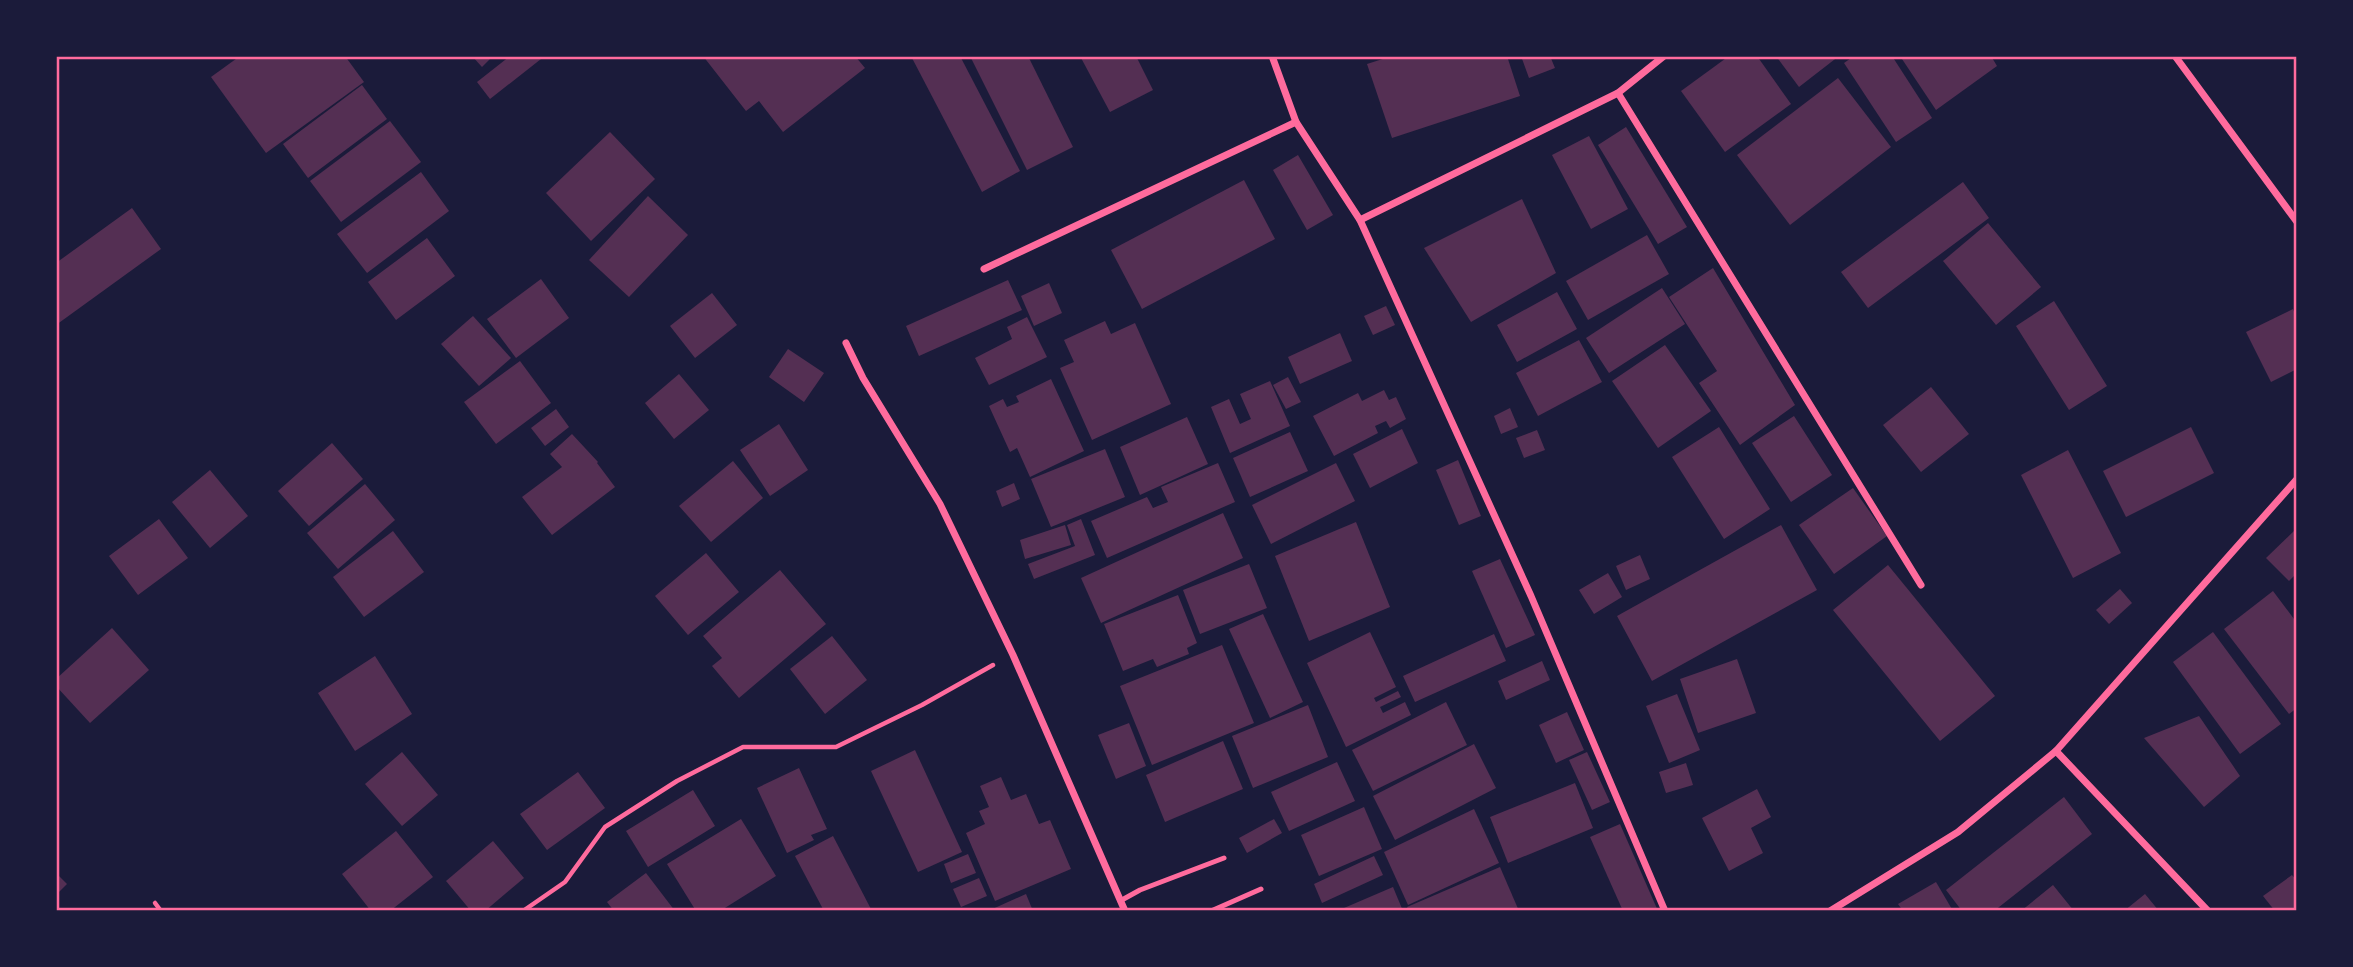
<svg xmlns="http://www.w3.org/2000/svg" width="2353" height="967" viewBox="0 0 2353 967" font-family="'Exo 2',sans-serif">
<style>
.building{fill:#542f53}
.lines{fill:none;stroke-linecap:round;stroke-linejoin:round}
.path{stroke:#ff6b9d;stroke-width:4.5}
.service{stroke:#ff6b9d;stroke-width:5}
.minor{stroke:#ff6b9d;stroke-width:7}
.neatline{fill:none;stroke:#ff6b9d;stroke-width:2.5}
</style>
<rect width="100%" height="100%" fill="#1b1b3a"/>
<g class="building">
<polygon points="240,56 345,56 364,82 266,153 211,77"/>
<polygon points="472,56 493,56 482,67"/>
<polygon points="510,56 539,56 541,59 490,99 477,82"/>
<polygon points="703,56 855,56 865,68 783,132 759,101 746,111"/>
<polygon points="916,56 960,56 1020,171 982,192 912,58"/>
<polygon points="970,56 1028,56 1073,147 1027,170"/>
<polygon points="1080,56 1136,56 1153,90 1110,112"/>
<polygon points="1392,56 1507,56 1520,96 1392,138 1367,64"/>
<polygon points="1521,56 1550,56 1555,68 1529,78"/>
<polygon points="1729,56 1757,56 1791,104 1725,152 1681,91"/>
<polygon points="1776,56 1839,56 1799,87"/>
<polygon points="1854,56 1892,56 1932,118 1896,142 1844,63"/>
<polygon points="1900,56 1991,56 1997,66 1936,110"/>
<polygon points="1838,78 1891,147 1790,225 1737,155"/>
<polygon points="362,85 387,119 308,178 283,144"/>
<polygon points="390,121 421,162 341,222 310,181"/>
<polygon points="1626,127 1687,227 1658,244 1598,145"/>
<polygon points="610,132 655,179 591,241 546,193"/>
<polygon points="1589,136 1628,209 1591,229 1552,155"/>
<polygon points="1298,155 1333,215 1307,230 1273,170"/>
<polygon points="421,172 449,211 367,273 337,234"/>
<polygon points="1244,180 1275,239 1142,309 1111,250"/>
<polygon points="1963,182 1989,218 1868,308 1841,272"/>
<polygon points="648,196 688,235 629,297 589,260"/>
<polygon points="1522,199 1556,273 1471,322 1424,248"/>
<polygon points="132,208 161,249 56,325 56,263"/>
<polygon points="1988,223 2041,287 1996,325 1943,261"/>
<polygon points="1647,235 1669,274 1588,320 1566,281"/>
<polygon points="427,238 455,276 396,320 368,282"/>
<polygon points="1713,268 1795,405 1740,445 1699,383 1717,371 1669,297"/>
<polygon points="541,279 569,318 516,358 487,319"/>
<polygon points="1008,280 1022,310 919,356 906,326"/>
<polygon points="1049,283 1062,313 1034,326 1021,296"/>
<polygon points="1662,288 1685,324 1609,373 1586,338"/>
<polygon points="1557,292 1577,329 1517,362 1497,325"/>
<polygon points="712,293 737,325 695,358 670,326"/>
<polygon points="2054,301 2107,386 2069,410 2016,326"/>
<polygon points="1386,306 1395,325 1373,335 1364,316"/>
<polygon points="2293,309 2297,319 2297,369 2271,382 2246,332"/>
<polygon points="473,316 511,358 479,386 441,344"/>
<polygon points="1027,317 1047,357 989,385 975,358 1012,339 1007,327"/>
<polygon points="1105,321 1111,334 1135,323 1171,404 1092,440 1060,368 1074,362 1064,340"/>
<polygon points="1340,333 1352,361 1300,384 1288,357"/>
<polygon points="1579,340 1602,382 1538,416 1516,373"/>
<polygon points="1665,345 1711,411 1658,448 1612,381"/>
<polygon points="788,349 824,373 804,402 769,377"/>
<polygon points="520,361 551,403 496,444 464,402"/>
<polygon points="679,374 709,410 674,439 645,403"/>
<polygon points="1288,377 1301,402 1286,409 1273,385"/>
<polygon points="1051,379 1084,451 1030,477 1017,448 1010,452 989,406 1003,399 1007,407 1019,402 1016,396"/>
<polygon points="1270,381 1290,426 1230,453 1211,407 1229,399 1240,424 1251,419 1240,394"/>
<polygon points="1931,387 1969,434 1921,472 1883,425"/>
<polygon points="1384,390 1389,400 1396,397 1406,419 1390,428 1386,421 1375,426 1378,433 1334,456 1313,416 1358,393 1362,401"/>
<polygon points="1510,408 1518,427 1501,434 1494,416"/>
<polygon points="556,409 569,427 545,446 531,428"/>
<polygon points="1794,416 1832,475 1791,502 1752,443"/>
<polygon points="1187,417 1208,464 1140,495 1120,447"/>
<polygon points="779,424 808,470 770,496 740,450"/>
<polygon points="1719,427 1770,509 1724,539 1672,457"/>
<polygon points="2191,427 2214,473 2126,517 2103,471"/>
<polygon points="1402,429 1418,463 1370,488 1353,454"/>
<polygon points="1537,430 1545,450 1524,458 1516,438"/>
<polygon points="1290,432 1308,471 1250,497 1233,458"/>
<polygon points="572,434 598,462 597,463 615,487 552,535 522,497 562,467 550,454"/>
<polygon points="332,443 363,479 309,526 278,491"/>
<polygon points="1105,449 1125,497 1051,527 1031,479"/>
<polygon points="2068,450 2121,553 2073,578 2021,475"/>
<polygon points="1458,460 1481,516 1459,525 1436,470"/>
<polygon points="733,461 763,498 711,542 679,506"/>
<polygon points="1218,463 1235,502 1107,558 1091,521 1147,497 1153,508 1168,502 1161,487"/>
<polygon points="1336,463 1355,501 1271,544 1252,505"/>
<polygon points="210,470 248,516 210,548 172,502"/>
<polygon points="1014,483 1020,499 1002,507 996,491"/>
<polygon points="365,484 395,520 338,569 307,533"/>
<polygon points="1853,488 1887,536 1834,574 1799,525"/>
<polygon points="1223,513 1243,558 1101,623 1081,578"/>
<polygon points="159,519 188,558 138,595 109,556"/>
<polygon points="1081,519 1095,555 1034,579 1028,564 1075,546 1067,525"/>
<polygon points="1356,522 1390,607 1309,641 1275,556"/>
<polygon points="1065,525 1071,545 1025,559 1020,540"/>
<polygon points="1781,525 1817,590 1652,681 1617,616"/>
<polygon points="2297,528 2297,573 2289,581 2266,558"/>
<polygon points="393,531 424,572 364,617 333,577"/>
<polygon points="706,553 739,592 688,635 655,596"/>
<polygon points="1640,555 1650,579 1626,590 1616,566"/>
<polygon points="1500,559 1535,635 1506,648 1472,571"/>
<polygon points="1249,564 1267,608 1200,634 1183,590"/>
<polygon points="1888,565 1995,696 1940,741 1833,610"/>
<polygon points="780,570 826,624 739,698 712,666 722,658 703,636"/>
<polygon points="1608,573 1622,597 1594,614 1579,590"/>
<polygon points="2120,589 2132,603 2109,624 2096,610"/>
<polygon points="2273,591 2297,623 2297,708 2289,714 2224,629"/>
<polygon points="1178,595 1197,643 1187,648 1189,654 1157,667 1153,659 1123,671 1104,624"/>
<polygon points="1263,614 1303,702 1270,718 1229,629"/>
<polygon points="112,628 149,670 90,723 56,686 56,679"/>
<polygon points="1370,632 1396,687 1374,698 1376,702 1398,691 1401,697 1380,707 1383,713 1405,702 1411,715 1346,747 1307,663"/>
<polygon points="2213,632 2281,724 2240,754 2173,662"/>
<polygon points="1494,634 1506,661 1415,702 1403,676"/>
<polygon points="832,636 867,680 825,714 790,669"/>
<polygon points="1222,645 1254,723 1152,765 1120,686"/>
<polygon points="375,656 412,714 355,751 318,693"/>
<polygon points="1737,659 1756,713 1698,733 1680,679"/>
<polygon points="1542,661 1550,680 1506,700 1498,681"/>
<polygon points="1677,694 1700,750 1669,763 1646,706"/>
<polygon points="1446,702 1467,745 1373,791 1352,750"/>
<polygon points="1308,705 1328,757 1253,788 1232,736"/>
<polygon points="1567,712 1584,750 1556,763 1539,725"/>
<polygon points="2199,716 2240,776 2204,807 2144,738"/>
<polygon points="1129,723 1146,766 1116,779 1098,735"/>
<polygon points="1223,741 1243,789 1165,822 1146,775"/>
<polygon points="1474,744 1496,788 1395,840 1373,796"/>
<polygon points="915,750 962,852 918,872 871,771"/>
<polygon points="402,752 438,795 402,826 365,784"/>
<polygon points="1587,752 1610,802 1592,810 1569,760"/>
<polygon points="1337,762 1355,801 1289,831 1271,792"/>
<polygon points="1686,763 1693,785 1666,793 1659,772"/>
<polygon points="799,768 827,829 811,835 814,840 787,853 757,788"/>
<polygon points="578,772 605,808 547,850 520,814"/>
<polygon points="1001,777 1011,800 1026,794 1039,824 1050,820 1071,869 995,901 966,833 985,824 979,811 989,807 980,786"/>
<polygon points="1575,783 1593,828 1508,863 1490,817"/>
<polygon points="1757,789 1771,817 1751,828 1763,853 1729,871 1702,818"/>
<polygon points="693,790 715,826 648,867 626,831"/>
<polygon points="2064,797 2092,834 1994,911 1962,911 1946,890"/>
<polygon points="1364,807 1382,849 1319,876 1301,835"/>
<polygon points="1474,809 1499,863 1408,905 1384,852"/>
<polygon points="741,819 776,876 720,911 696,911 667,864"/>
<polygon points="1274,819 1282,833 1247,853 1239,838"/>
<polygon points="1620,824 1658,911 1623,911 1590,837"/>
<polygon points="396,831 433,877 390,911 371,911 342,874"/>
<polygon points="833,836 872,911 824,911 795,856"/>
<polygon points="493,841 524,878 485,911 471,911 446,881"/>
<polygon points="968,854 976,873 951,883 944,864"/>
<polygon points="1374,856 1383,875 1322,903 1314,884"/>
<polygon points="1500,867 1519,911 1409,911 1407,907"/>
<polygon points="56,873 67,884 56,895"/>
<polygon points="646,873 675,911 614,911 607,902"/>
<polygon points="2292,875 2297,881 2297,911 2275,911 2263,896"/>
<polygon points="979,878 987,896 961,907 953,889"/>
<polygon points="1936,882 1953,911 1903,911 1898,904"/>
<polygon points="2053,885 2074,911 2021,911"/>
<polygon points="1393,887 1403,911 1337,911"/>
<polygon points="1026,894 1033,911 988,911"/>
<polygon points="2145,894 2159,911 2124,911"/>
</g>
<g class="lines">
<g class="path">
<polyline points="155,903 161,911"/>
<polyline points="523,911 565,882 605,827 677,781 743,747 836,747 922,705 993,665"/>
</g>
<g class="service">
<polyline points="1120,901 1140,890 1224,858"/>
<polyline points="1211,911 1261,889"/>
</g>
<g class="minor">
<polyline points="1272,56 1296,122 1360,220 1531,596 1665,911"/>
<polyline points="2175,56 2297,222"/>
<polyline points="1618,93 1921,585"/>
<polyline points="1360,220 1618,93 1664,56"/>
<polyline points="984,269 1296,122"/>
<polyline points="846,343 863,378 940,504 1013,655 1125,911"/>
<polyline points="2056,751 2208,911"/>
<polyline points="1830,911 1958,832 2056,751 2297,479"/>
</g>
</g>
<rect width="2353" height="967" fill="none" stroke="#1b1b3a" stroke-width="116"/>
<rect x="58" y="58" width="2237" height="851" class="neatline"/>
</svg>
